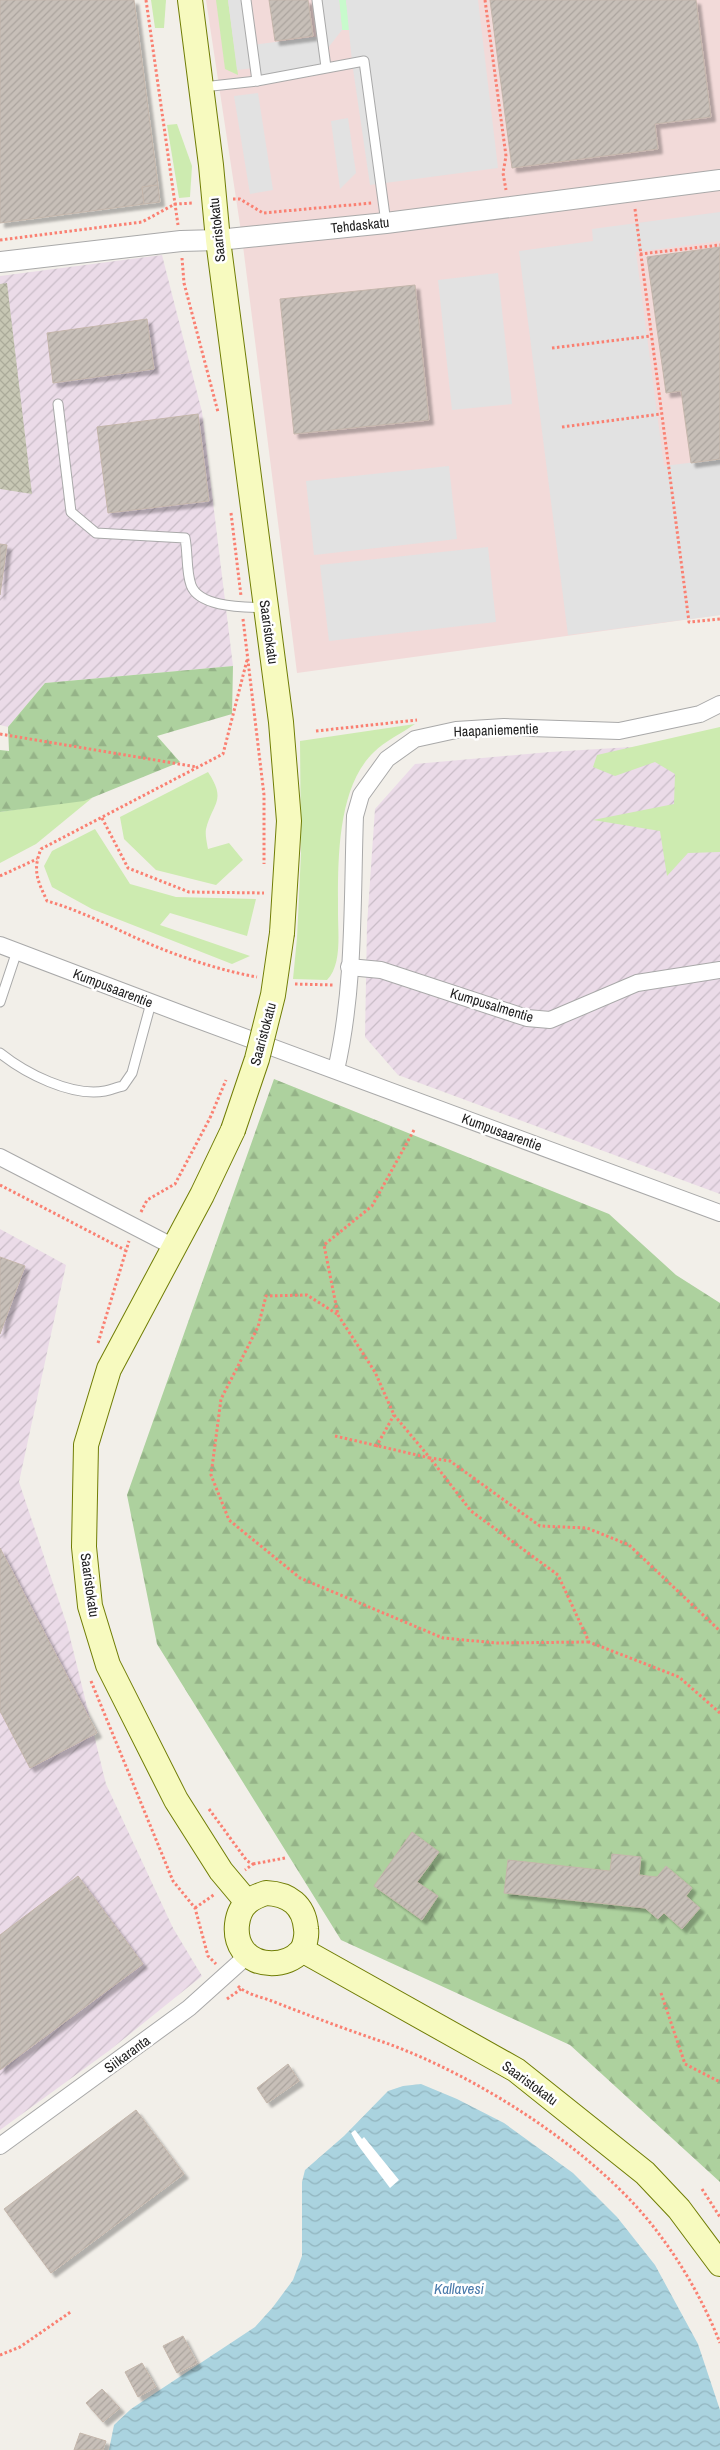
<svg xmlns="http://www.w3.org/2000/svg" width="720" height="2450" viewBox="0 0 720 2450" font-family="'Archivo Narrow',sans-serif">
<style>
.commercial{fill:#f2dad9}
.industrial{fill:url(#industrial-furrows)}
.construction{fill:url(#construction-cross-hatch)}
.grass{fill:#cdebb0}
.forest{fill:url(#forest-firs)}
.park{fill:#c8facc}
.parking{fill:#e2e2e2}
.water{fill:url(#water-waves)}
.pier{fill:#fff}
.building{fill:url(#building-hatch);stroke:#c4b6ab;filter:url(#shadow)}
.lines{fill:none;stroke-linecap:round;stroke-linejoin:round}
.service-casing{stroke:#a9a9a9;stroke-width:11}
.minor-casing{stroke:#a9a9a9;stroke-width:18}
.tertiary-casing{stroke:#a9a9a9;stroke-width:22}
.secondary-casing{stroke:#707d05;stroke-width:26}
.path{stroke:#fa8072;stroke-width:3;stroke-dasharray:2.5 2.5;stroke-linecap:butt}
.service{stroke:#fff;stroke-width:9}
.minor{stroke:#fff;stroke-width:16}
.tertiary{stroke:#fff;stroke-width:20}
.secondary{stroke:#f7fabf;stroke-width:24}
.secondary-bridge-casing{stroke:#707d05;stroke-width:26;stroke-linecap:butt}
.path-bridge{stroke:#fa8072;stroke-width:3;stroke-dasharray:2.5 2.5;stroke-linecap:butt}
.secondary-bridge{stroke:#f7fabf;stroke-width:24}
.labels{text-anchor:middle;stroke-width:5;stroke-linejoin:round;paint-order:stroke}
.street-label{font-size:14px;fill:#222;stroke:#fff}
.water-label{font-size:15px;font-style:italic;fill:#4a7aab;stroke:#fff}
</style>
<defs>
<pattern id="industrial-furrows" width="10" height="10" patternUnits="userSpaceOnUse" patternTransform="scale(1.25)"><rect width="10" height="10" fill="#ebdbe8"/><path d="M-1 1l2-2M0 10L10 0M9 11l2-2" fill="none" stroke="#c9bcc7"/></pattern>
<pattern id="construction-cross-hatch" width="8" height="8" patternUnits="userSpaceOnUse" patternTransform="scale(1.25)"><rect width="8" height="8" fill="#c7c7b4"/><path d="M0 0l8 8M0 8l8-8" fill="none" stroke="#abab9a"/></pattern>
<pattern id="forest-firs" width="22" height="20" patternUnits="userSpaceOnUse" patternTransform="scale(1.25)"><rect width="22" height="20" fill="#add19e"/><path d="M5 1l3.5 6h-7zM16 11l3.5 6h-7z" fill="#95b388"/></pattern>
<pattern id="water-waves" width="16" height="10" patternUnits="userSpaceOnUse" patternTransform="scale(1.25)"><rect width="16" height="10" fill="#aad3df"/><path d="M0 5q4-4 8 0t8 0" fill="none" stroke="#92b5bf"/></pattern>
<pattern id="building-hatch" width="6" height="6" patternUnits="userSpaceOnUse" patternTransform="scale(1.25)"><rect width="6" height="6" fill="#c7bfb8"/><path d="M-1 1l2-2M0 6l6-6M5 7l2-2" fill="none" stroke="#aba49e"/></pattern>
<filter id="shadow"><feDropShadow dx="4.5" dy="4.5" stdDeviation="1" flood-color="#0004"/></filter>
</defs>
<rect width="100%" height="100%" fill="#f2efe9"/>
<polygon class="commercial" points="206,0 720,0 720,615 297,673 242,238"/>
<g class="industrial">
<polygon points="162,255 202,412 233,666 45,683 8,727 0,725 0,276"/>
<polygon points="720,727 720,1194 398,1075 365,1037 367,925 375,809 415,764 550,752 680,744"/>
<polygon points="0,1229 66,1265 19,1482 67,1625 106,1784 173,1928 202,1976 110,2050 0,2130"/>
</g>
<polygon class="construction" points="7,283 32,494 0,489 0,284"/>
<g class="grass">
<polygon points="151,0 166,0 164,28 155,28"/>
<polygon points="216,0 228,0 238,75 225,69"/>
<polygon points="177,124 192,166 190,197 179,198 167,125"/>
<path d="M415,724C402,733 385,741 374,752C336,788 338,864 338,913C338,933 342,965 327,980L293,979L297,938L301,853L300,741Z"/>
<polygon points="720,727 720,852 688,853 667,876 660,831 593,820 674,804 675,774 655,762 615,776 593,767 597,755"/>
<path d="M208,772C227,801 213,802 206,829C205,835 207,843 208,849L229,843L243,860L216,885L156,870L124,839L120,817Z"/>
<polygon points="92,798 36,844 0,863 0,812"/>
<polygon points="95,829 130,884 176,897 256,899 247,936 170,913 160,925 250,956 232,964 92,909 52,887 44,866 52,851"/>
</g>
<g class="forest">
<polygon points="233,666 232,714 157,736 180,762 84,801 0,812 0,750 9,751 8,727 45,683"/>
<polygon points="274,1079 609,1214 676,1275 720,1303 720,2182 570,2045 341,1940 157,1644 127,1495"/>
</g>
<polygon class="park" points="339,0 346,0 350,30 342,30"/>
<g class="parking">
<polygon points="228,0 246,0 252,45 322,36 317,0 339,0 342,30 324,53 326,67 257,81 254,68 237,70"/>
<polygon points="346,0 478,0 498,168 370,185 352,62"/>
<polygon points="258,93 273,190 250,194 234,96"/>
<polygon points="348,118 356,173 340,189 331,121"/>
<polygon points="720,212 720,241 636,252 664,466 720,459 720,615 568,635 519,251 593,241 592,229"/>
<polygon points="498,273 512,404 452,410 438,280"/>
<polygon points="449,466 457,539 314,555 306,481"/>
<polygon points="488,547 496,622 329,641 320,565"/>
</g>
<polygon class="water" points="421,2084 457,2099 504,2123 573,2173 617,2217 655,2265 698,2344 720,2410 720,2450 109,2450 114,2425 131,2409 255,2327 273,2307 293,2280 302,2256 302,2182 305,2170 344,2136 388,2091 403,2086"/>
<polygon class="pier" points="355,2130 362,2139 364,2137 399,2180 390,2188 357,2144 351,2133"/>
<g class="building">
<polygon points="0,0 134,0 158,185 142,187 144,204 0,223"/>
<polygon points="269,0 308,0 313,36 275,41"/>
<polygon points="490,0 696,0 711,117 655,124 658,149 512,168"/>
<polygon points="158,185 160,202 144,204 142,187"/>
<polygon points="720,247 720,459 691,463 681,391 666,393 647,257"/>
<polygon points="415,285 429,420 294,434 280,299"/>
<polygon points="147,319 154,369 53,383 47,333"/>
<polygon points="198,414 209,501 108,513 97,427"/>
<polygon points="0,544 7,545 0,595"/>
<polygon points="0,1257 25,1266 0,1334"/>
<polygon points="0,1548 97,1733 30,1768 0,1711"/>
<polygon points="412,1832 439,1852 417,1882 438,1896 422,1920 374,1886"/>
<polygon points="612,1854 641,1857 639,1875 657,1877 666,1866 692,1888 686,1896 700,1908 682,1929 664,1913 658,1919 645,1908 504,1893 508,1860 610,1871"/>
<polygon points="78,1876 143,1964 0,2070 0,1935"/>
<polygon points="288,2064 299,2081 267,2103 257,2088"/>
<polygon points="136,2110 184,2174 51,2273 4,2209"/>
<polygon points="183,2336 197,2363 177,2373 163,2346"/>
<polygon points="142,2363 156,2387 138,2397 125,2372"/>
<polygon points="102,2389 120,2408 103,2422 86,2403"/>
<polygon points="80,2433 106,2441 103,2450 74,2450"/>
</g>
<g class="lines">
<defs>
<g id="service">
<polyline points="246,0 257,81"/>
<polyline points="317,0 326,67"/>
<polyline points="203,87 257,81 364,61 386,223"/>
<path d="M58,404L71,512L96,533L185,538C188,553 186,571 191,585C199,608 246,607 266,608"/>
<polyline points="0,1002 17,951"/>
<path d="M0,1053C25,1073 71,1097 105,1091C111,1090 117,1087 123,1086L132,1073L151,1003"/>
</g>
<g id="minor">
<polyline points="0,945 182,1014 720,1213"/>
<polyline points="349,967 381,970 527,1018 550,1020 637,983 720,970"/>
<path d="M336,1070C355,988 352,900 355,816L361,795L387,759L415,739L456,730L504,727L619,731L700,714L720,704"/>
<polyline points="0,1157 174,1247"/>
<polyline points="0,2146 189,2008 248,1955"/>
</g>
<polyline id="tertiary" points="0,262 181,241 218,240 386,223 720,180"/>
<g id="secondary">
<polyline points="190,0 211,165 218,240 281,722 289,821 282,933"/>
<polyline points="233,1130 202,1195 109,1369 86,1445 84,1547 90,1606 108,1665 176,1800 221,1871 247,1902"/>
<path d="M266,1893C289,1894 304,1905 306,1929C307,1935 305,1946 301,1951C287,1967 256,1968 243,1950C233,1936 235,1912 249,1901C254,1897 260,1895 266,1893Z"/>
<polyline points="302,1950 516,2070 645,2173 679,2209 720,2264"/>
</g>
</defs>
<use href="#service" class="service-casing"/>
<use href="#minor" class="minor-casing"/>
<use href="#tertiary" class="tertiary-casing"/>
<use href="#secondary" class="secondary-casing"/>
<g class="path">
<polyline points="146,0 178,225"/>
<polyline points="485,0 506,156 503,173 506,190"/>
<polyline points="233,199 240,199 263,213 372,203"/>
<polyline points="635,209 689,622 720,619"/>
<polyline points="0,240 142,222 175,204 194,203"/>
<polyline points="640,254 720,245"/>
<polyline points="182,258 184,283 218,412"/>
<polyline points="552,348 651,336"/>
<polyline points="562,427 661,414"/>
<polyline points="231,513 241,596"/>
<polyline points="243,619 264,795 264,864"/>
<path d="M247,660L223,754L41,849C32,871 38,881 47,901C86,912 120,932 157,947C189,960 224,971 257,977"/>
<polyline points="316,731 417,720"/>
<polyline points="0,734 197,767"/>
<polyline points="102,818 128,868 189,892 264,893"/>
<polyline points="0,876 37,859"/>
<polyline points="295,984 333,985"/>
<polyline points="414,1130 372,1206 324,1245 338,1315 375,1372 394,1415 430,1458 450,1461 540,1526 587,1528 629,1545 720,1631"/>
<polyline points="0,1185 125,1250"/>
<polyline points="141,1212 147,1200 175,1184 210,1118"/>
<polyline points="337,1314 307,1295 266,1296 258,1327 221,1399 211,1475 229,1520 300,1578 443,1638 497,1643 589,1642"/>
<polyline points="98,1343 129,1241"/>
<polyline points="335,1436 430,1458 471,1511 558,1575 589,1642 679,1677 720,1713"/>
<polyline points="376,1447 394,1415"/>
<polyline points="91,1681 173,1881 195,1908 208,1956 216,1964"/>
<polyline points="209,1809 247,1861 253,1864 245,1870"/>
<polyline points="253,1864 285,1858"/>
<polyline points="195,1908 215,1894"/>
<path d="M238,1986C246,1994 261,1997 272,2001C310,2016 348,2030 386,2043C480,2077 599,2153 659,2234C684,2267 705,2305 720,2343"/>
<polyline points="661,1993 685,2064 720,2082"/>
<polyline points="227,1999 241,1989"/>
<polyline points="702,2189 720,2217"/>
<polyline points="0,2355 20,2347 72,2311"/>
</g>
<use href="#service" class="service"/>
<use href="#minor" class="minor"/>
<use href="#tertiary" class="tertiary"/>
<use href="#secondary" class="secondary"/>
<defs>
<polyline id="secondary-bridge" points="233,1130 257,1059 273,995 282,933"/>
</defs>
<use href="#secondary-bridge" class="secondary-bridge-casing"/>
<polyline class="path-bridge" points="210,1118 226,1080"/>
<use href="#secondary-bridge" class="secondary-bridge"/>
</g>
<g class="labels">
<g class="street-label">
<text transform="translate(360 225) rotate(-6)" y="5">Tehdaskatu</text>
<text transform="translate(217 230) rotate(-96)" y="5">Saaristokatu</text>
<text transform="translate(269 632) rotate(82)" y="5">Saaristokatu</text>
<text transform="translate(496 730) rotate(-2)" y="5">Haapaniementie</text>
<text transform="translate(113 988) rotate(21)" y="5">Kumpusaarentie</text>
<text transform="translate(492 1005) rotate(17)" y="5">Kumpusalmentie</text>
<text transform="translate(263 1034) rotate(-75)" y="5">Saaristokatu</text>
<text transform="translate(502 1132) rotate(20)" y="5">Kumpusaarentie</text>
<text transform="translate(90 1585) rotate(82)" y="5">Saaristokatu</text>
<text transform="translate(127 2054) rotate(-36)" y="5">Siikaranta</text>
<text transform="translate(530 2083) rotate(36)" y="5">Saaristokatu</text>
</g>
<g class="water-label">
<text x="459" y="2294">Kallavesi</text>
</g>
</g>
</svg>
